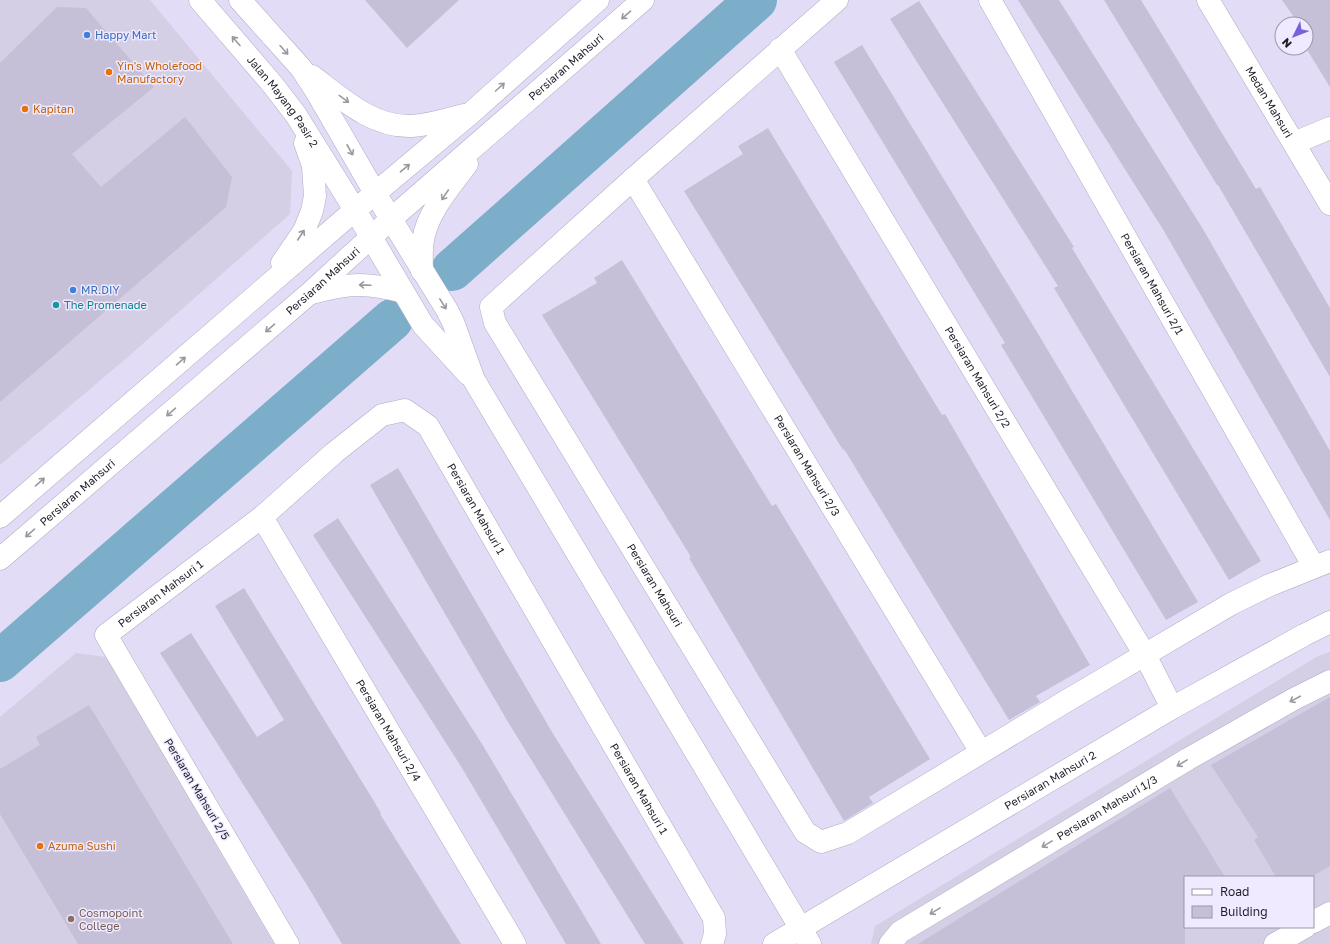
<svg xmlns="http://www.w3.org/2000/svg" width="1330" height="944" viewBox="0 0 1330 944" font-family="'Golos Text',sans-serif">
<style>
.commercial{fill:#d4cfe4;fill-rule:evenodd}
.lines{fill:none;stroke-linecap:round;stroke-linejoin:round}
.river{stroke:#7caec9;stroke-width:42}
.building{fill:#c6bfd8}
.minor-casing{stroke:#b1aac3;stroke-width:23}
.minor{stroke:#fff;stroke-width:22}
.oneway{stroke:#9b999e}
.shop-dot{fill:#3f7fe0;stroke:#efeaff;stroke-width:1.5}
.food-dot{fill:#e8710a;stroke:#efeaff;stroke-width:1.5}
.culture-dot{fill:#0f9aa8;stroke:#efeaff;stroke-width:1.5}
.education-dot{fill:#8d6e63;stroke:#efeaff;stroke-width:1.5}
.labels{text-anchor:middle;stroke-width:3;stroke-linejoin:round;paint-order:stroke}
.shop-label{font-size:11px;fill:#366cbe;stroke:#efeaff;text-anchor:start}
.food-label{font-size:11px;fill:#c56008;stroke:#efeaff;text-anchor:start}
.street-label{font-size:11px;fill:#201d27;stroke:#efeaff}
.culture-label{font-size:11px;fill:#0d838f;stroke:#efeaff;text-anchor:start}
.education-label{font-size:11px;fill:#785e54;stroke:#efeaff;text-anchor:start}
</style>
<rect width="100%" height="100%" fill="#e3dcf6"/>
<g class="commercial">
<polygon points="0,0 150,0 292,171 290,214 122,362 0,465"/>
<path d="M1330,652V944H871L875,926L1318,656ZM1185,877H1313V927H1185Z"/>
<polygon points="76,653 106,657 274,944 0,944 0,717"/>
</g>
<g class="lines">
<g class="river">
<polyline points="452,270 756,0"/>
<polyline points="0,661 392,320"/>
</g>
</g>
<g class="building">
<polygon points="365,0 459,0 407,48"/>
<polygon points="1018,0 1059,0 1203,229 1330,451 1330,520 1164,231"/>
<polygon points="1104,0 1141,0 1256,189 1260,187 1330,308 1330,377 1218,185 1217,185"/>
<polygon points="1282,0 1330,0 1330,87 1306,48 1306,24 1296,24 1298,23"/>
<polygon points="919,1 1074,247 1072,248 1261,561 1229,580 1054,288 1058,286 890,19"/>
<polygon points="57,7 86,8 154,87 72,154 101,187 185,117 232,177 226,207 0,402 0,63"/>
<polygon points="862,45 1037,332 1198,602 1166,620 1001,345 1005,343 834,62"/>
<polygon points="768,128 942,415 945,414 1090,665 1036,696 1040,702 1009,720 844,449 843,450 684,191 743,154 738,146"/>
<polygon points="622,260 772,506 776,504 930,759 869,797 873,803 844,821 689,558 691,557 542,315 597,283 594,278"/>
<polygon points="398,468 552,732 684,944 645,944 508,722 370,485"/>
<polygon points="338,518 482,744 601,944 566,944 462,768 313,535"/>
<polygon points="244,588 381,813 380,814 461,944 342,944 307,885 160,653 191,633 257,737 284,720 215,606"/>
<polygon points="1330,697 1330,866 1311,877 1276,877 1254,840 1258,837 1211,765"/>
<polygon points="89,705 115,748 233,944 78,944 0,814 0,769 40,745 36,737"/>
<polygon points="1170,788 1225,877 1185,877 1185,944 918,944"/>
</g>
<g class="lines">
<defs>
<g id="minor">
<path id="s1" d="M200,0L273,85L296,115L355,210L423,325L468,374"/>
<polyline points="240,0 301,68 316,91 375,193 447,310 453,322 474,380 810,944"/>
<path id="s2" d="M837,0L633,179L491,307L495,323L805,832L821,842L848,833L1068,700L1231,604L1270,585L1330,561"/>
<path id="s3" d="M990,0L1314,567"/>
<path id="s4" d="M1208,0L1330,204"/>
<path id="s5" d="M780,49L1145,655L1172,708"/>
<path d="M312,76C341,98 373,128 412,126C430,125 447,119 464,115"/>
<polyline points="1294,143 1330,128"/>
<path id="s6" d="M633,179L981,752"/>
<polyline points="282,263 304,231 312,211 315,196 313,166 305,143"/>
<path d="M422,271C422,261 421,250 423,240C428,211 450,187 467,164"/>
<path d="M312,293C348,283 367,282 403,292"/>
<polyline points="0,517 355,210 471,113 598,0"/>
<path id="s7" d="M262,517L515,944"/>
<path id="s8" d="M0,559L310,293L391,219L643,0"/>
<polyline points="1313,922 1330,913"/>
<path id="s9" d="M288,944L106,635L262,517L334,453L382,415L405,410L428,426L714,918L715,934L712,944"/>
<path id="s10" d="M774,944L1172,708L1304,635L1330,622"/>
<path id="s11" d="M890,944L900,932L1188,759L1294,699L1330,681"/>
<polyline points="1275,944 1305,927"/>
</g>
</defs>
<use href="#minor" class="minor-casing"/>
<use href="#minor" class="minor"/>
</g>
<defs><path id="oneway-shaft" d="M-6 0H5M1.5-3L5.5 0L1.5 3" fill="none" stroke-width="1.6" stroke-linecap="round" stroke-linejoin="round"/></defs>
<g class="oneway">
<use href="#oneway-shaft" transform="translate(626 15) rotate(139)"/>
<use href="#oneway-shaft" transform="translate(236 41) rotate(-131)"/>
<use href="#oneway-shaft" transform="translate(284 50) rotate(48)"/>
<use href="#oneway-shaft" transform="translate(500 87) rotate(-42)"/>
<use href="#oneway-shaft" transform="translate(344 99) rotate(36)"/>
<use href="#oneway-shaft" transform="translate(350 150) rotate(61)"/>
<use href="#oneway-shaft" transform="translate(405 168) rotate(-40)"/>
<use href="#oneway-shaft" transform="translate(445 195) rotate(124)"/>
<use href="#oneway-shaft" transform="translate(301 235) rotate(-57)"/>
<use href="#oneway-shaft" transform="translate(365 285) rotate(-178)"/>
<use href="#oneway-shaft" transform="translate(443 304) rotate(58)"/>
<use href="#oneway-shaft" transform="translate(270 328) rotate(139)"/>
<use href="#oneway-shaft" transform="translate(181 361) rotate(-41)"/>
<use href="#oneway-shaft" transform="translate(171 412) rotate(139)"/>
<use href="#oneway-shaft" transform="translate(40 482) rotate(-41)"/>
<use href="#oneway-shaft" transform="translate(30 533) rotate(139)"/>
<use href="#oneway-shaft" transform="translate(1295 699) rotate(152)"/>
<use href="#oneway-shaft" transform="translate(1182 763) rotate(149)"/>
<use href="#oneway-shaft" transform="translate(1047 844) rotate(149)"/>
<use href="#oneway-shaft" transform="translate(935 911) rotate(149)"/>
</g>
<g class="shop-dot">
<circle cx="87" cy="35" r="4"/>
<circle cx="73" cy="290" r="4"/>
</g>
<g class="food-dot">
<circle cx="109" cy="72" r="4"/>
<circle cx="25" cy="109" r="4"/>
<circle cx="40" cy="846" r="4"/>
</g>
<circle class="culture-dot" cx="56" cy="305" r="4"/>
<circle class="education-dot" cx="71" cy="919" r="4"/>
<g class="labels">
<g class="shop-label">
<text x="95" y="39">Happy Mart</text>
<text x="81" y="294">MR.DIY</text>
</g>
<g class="food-label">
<text x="117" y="70">Yin's Wholefood<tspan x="117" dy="13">Manufactory</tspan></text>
<text x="33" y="113">Kapitan</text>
<text x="48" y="850">Azuma Sushi</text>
</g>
<g class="street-label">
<text dy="4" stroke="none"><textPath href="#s8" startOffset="750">Persiaran Mahsuri</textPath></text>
<text dy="4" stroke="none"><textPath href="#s1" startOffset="131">Jalan Mayang Pasir 2</textPath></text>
<text dy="4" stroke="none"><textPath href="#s4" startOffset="119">Medan Mahsuri</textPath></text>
<text dy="4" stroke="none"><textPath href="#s8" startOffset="426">Persiaran Mahsuri</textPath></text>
<text dy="4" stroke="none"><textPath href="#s3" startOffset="327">Persiaran Mahsuri 2/1</textPath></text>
<text dy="4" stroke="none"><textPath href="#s5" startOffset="383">Persiaran Mahsuri 2/2</textPath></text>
<text dy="4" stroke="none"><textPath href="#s6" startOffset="335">Persiaran Mahsuri 2/3</textPath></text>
<text dy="4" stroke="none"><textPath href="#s8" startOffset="102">Persiaran Mahsuri</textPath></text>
<text dy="4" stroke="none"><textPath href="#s9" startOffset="859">Persiaran Mahsuri 1</textPath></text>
<text dy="4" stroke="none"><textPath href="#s2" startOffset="786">Persiaran Mahsuri</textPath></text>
<text dy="4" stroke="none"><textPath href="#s9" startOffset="427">Persiaran Mahsuri 1</textPath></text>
<text dy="4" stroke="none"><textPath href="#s7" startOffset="248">Persiaran Mahsuri 2/4</textPath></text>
<text dy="4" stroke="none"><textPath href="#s10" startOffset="321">Persiaran Mahsuri 2</textPath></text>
<text transform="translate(197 789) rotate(59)" y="4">Persiaran Mahsuri 2/5</text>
<text dy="4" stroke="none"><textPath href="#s9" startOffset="1183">Persiaran Mahsuri 1</textPath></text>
<text dy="4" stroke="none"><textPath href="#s11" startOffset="257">Persiaran Mahsuri 1/3</textPath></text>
</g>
<g class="culture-label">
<text x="64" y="309">The Promenade</text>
</g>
<g class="education-label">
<text x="79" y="917">Cosmopoint<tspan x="79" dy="13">College</tspan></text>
</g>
</g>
<rect x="1184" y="876" width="130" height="52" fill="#efeaff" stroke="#9c98a9"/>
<rect x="1192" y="889" width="20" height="6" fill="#ffffff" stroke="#9c98a9"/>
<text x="1220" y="896" font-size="12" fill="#201d27">Road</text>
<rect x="1192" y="906" width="20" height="12" fill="#c6bfd8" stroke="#9c98a9"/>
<text x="1220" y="916" font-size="12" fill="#201d27">Building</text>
<g transform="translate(1294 36) rotate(227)"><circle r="19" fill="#efeaff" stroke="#9c98a9"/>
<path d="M0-3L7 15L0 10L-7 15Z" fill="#7960db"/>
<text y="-6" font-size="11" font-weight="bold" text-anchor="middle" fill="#201d27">N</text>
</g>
</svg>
